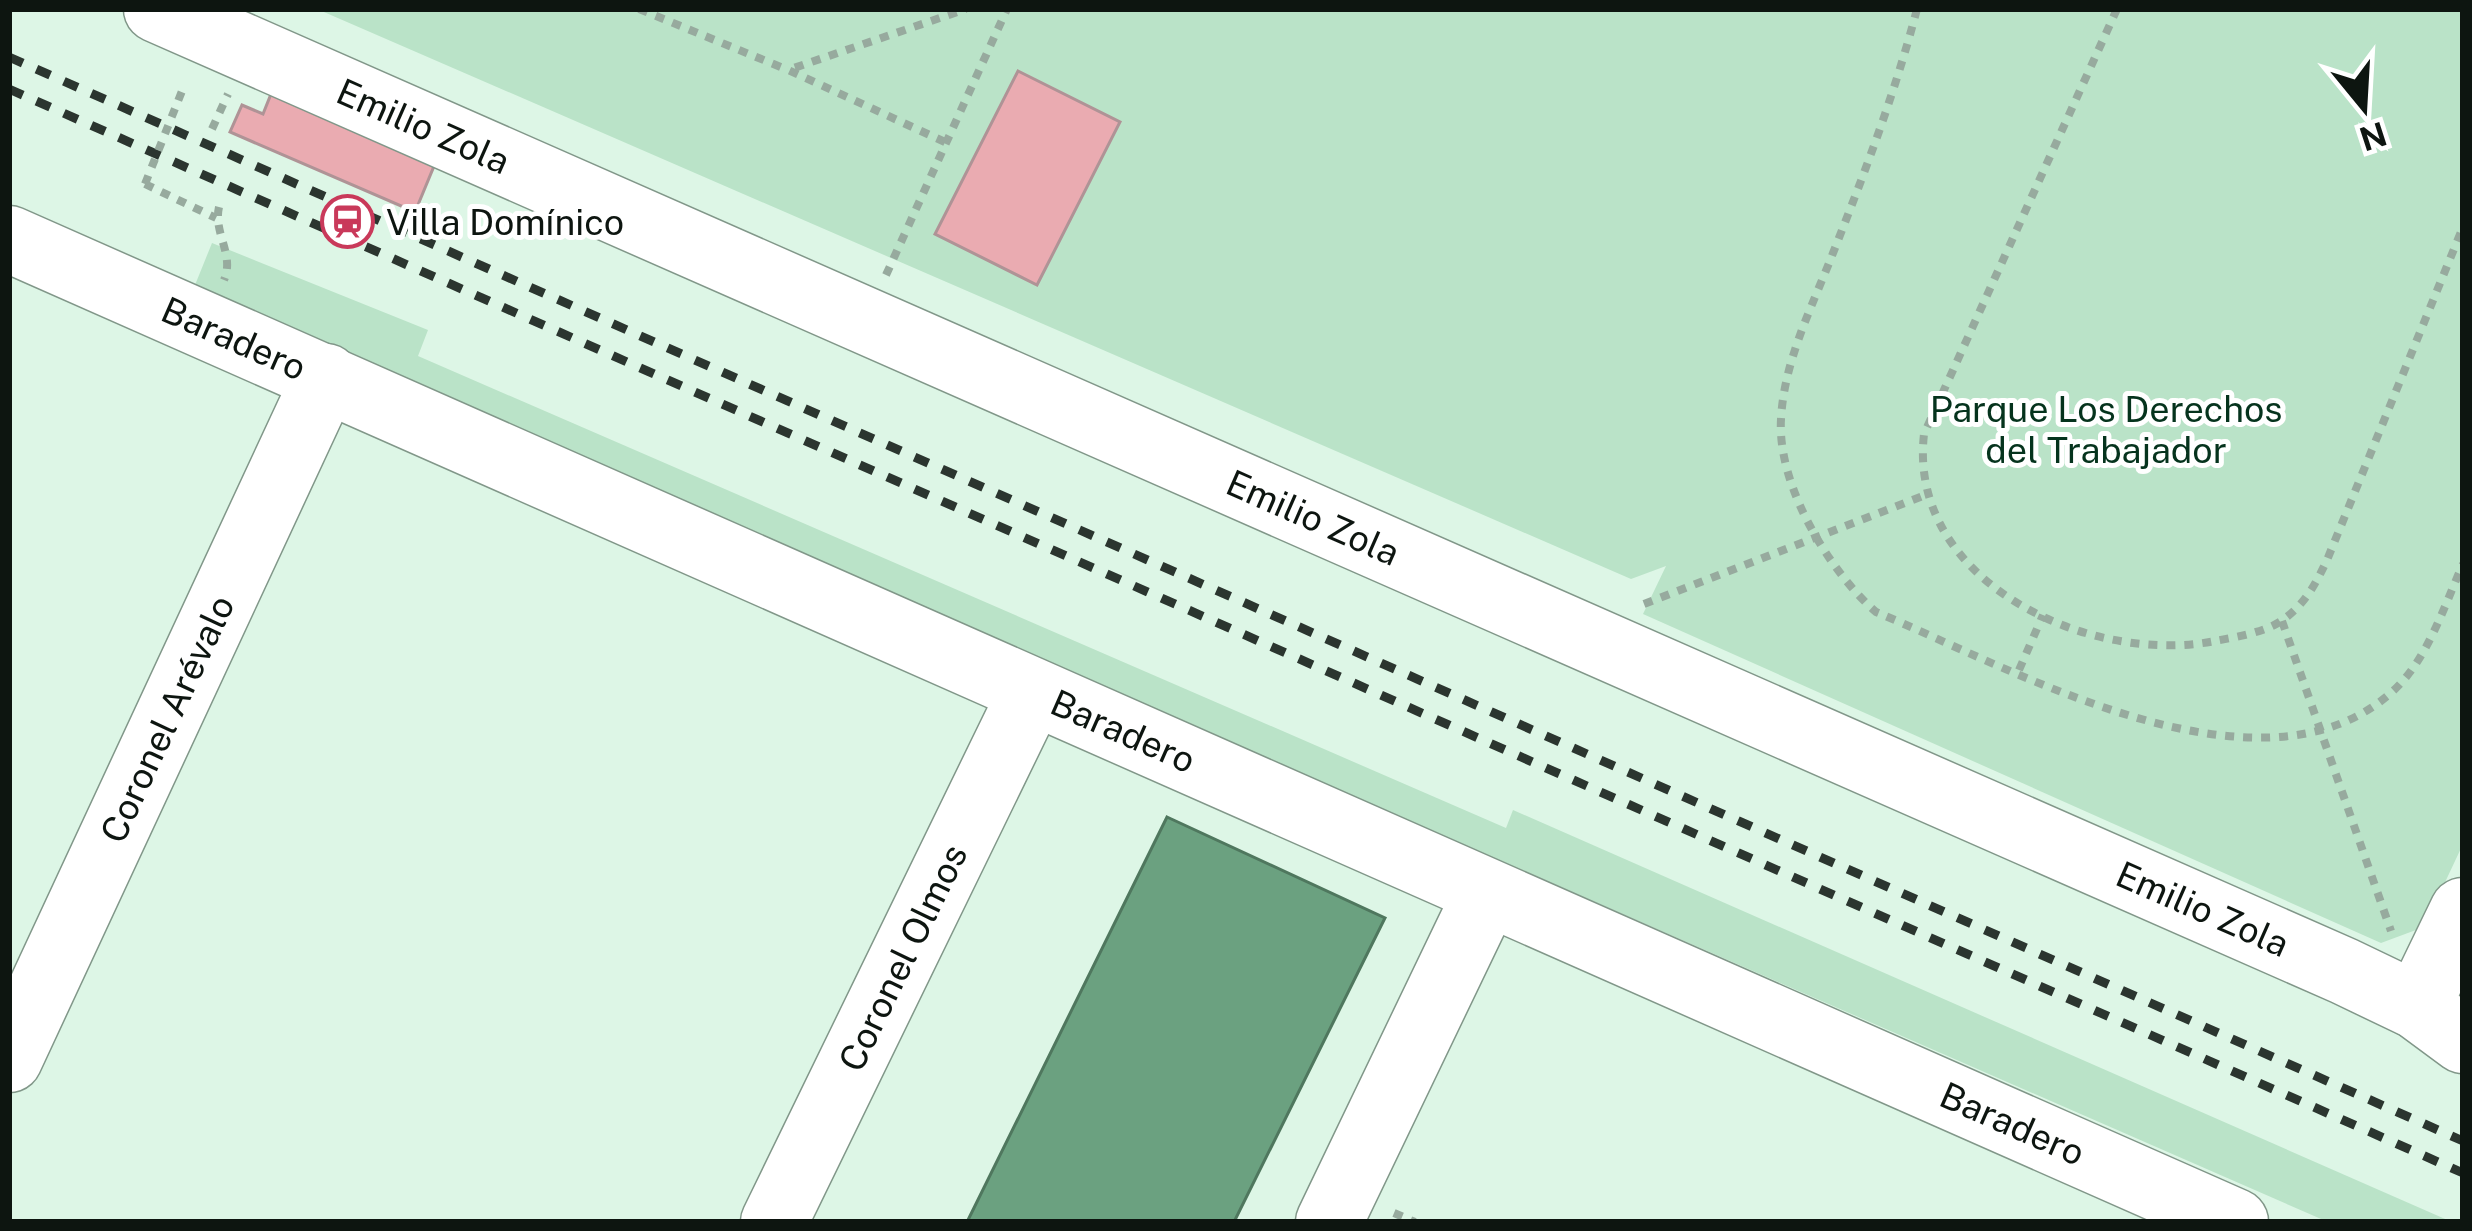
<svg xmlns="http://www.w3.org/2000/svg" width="2472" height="1231" viewBox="0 0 2472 1231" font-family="'Public Sans',sans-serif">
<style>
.green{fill:#bae3c8}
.water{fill:#6ba180;stroke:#4f775e;stroke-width:3}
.building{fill:#eaabb1;stroke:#af9396;stroke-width:3}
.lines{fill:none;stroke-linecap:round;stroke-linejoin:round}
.minor-casing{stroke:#819789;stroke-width:69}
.path{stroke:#97aa9e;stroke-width:8;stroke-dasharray:9 9;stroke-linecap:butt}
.minor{stroke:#fff;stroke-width:66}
.rail{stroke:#2b352f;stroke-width:9;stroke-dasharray:15 15;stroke-linecap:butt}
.path-bridge{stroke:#97aa9e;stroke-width:8;stroke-dasharray:9 9;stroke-linecap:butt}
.labels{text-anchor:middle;stroke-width:10;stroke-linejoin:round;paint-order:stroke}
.street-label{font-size:36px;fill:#0d1510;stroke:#fff}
.poi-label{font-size:36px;fill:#0d1510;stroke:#fff;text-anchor:start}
.park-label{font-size:36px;fill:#05331d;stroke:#fff}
</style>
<rect width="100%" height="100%" fill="#ddf6e6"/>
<g class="green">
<polygon points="317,9 2463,9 2463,844 2424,927 2381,943 1643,614 1666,566 1631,579"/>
<polygon points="212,243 428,330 418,356 1506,828 1513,810 2452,1222 2328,1222 193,290"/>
</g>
<polygon class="water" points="1167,817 1385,918 1234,1222 967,1222"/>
<g class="building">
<polygon points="1018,71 1120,122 1037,285 935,234"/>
<polygon points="275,84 439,154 415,212 230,132 242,105 263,114"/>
</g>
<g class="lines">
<defs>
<g id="minor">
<path id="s1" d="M157,9L2344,971L2417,1006L2463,1040"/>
<path id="s2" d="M9,239L2235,1222"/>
<polyline points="2417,1006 2463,911"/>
<path id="s3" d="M9,1059L326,377"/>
<path id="s4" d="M774,1222L1032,692"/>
<polyline points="1329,1222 1486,895"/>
</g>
</defs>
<use href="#minor" class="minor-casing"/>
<g class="path">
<polyline points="639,9 788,70"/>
<path d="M1917,9C1895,93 1865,172 1833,253C1812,307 1784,361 1781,419C1777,485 1829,571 1876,612C2012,668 2261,811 2393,691C2428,659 2444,606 2463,564"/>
<path d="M2117,9L1924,434C1907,582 2090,666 2215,641C2236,637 2267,632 2284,619C2306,603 2316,583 2327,560L2463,227"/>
<polyline points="212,129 228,94"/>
<polyline points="945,142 788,70 966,9"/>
<polyline points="145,184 216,218"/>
<path d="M219,207C213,233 235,255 224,280"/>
<polyline points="886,275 1007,9"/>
<polyline points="1644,604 1928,494"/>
<polyline points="2282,621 2391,931"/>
<polyline points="2019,670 2043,615"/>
<polyline points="1394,1213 1415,1222"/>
</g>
<use href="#minor" class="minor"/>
<g class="rail">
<polyline points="9,57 2463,1141"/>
<polyline points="9,89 2463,1173"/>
</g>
<polyline class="path-bridge" points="145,184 184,86"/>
</g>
<defs>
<symbol id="station-ring" viewBox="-11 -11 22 22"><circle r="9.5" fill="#fff" stroke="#c9395a" stroke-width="1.5"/><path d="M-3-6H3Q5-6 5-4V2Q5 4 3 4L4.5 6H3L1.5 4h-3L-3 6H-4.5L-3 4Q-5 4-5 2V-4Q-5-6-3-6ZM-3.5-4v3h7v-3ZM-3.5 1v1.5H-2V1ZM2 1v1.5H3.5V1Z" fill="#c9395a"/></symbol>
</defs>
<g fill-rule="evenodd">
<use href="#station-ring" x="318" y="192" width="59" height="59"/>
</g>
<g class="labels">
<g class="street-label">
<text dy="13" stroke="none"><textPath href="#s1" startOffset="291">Emilio Zola</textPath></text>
<text dy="13" stroke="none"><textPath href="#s2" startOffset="246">Baradero</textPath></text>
<text dy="13" stroke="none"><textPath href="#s1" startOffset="1263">Emilio Zola</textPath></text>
<text dy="13" stroke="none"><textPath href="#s3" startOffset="375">Coronel Arévalo</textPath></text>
<text dy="13" stroke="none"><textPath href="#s2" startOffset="1218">Baradero</textPath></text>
<text dy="13" stroke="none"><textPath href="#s1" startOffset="2235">Emilio Zola</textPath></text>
<text dy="13" stroke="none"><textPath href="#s4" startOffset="294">Coronel Olmos</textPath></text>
<text dy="13" stroke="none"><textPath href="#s2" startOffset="2190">Baradero</textPath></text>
</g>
<g class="poi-label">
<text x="386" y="235">Villa Domínico</text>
</g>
<g class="park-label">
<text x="2106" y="422">Parque Los Derechos<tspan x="2106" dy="41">del Trabajador</tspan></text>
</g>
</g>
<rect width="2472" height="1231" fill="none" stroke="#0d1510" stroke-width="24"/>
<g transform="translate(2364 108) rotate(162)" stroke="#ffffff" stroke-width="9" paint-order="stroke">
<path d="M0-9L21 45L0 30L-21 45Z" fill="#0d1510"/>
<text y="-18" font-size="33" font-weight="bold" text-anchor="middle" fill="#0d1510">N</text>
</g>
</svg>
